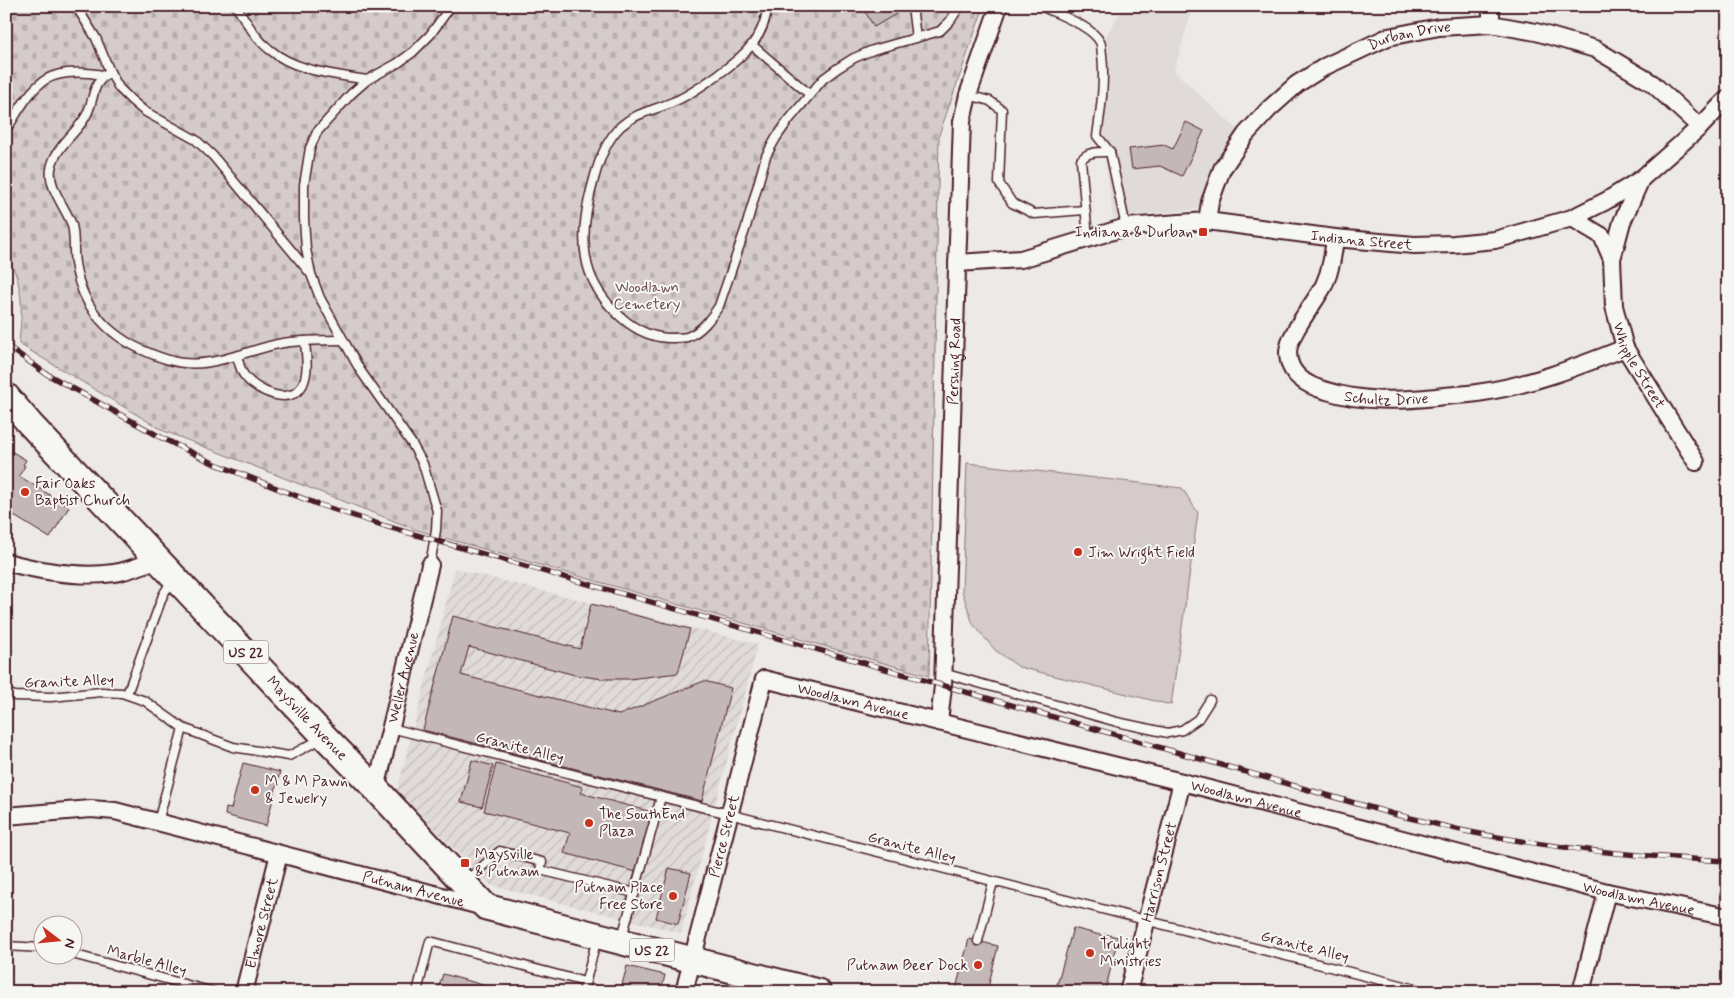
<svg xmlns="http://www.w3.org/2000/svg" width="1734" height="998" viewBox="0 0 1734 998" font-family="Mynerve,sans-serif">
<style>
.built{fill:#e0dad8}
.industrial{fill:url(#industrial-furrows)}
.cemetery{fill:url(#cemetery-stones);stroke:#8f757a}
.pitch{fill:#d4cbca;stroke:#8f757a}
.building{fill:#c4b7b7;stroke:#4a1f2b}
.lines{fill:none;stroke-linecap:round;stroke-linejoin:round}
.lane-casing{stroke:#4a1f2b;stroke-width:11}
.street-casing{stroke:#4a1f2b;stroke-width:20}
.primary-casing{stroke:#4a1f2b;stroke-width:29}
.lane{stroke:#f6f6f2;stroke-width:8}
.street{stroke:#f6f6f2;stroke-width:16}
.primary{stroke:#f6f6f2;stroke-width:25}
.rail-casing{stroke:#4a1f2b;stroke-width:5.5}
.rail{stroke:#f6f6f2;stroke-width:4;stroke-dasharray:11;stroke-linecap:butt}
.poi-dot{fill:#c8321e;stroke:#f6f6f2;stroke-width:2}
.labels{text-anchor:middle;stroke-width:4;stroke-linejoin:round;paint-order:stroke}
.shield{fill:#f6f6f2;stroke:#7e6067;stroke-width:1}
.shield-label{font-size:14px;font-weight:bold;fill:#4a1f2b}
.street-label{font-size:15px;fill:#4a1f2b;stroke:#f6f6f2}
.poi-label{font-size:15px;fill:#4a1f2b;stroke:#f6f6f2;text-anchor:start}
.park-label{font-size:15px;fill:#6c4a53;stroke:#f6f6f2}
</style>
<defs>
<pattern id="industrial-furrows" width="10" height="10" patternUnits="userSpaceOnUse" patternTransform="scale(1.25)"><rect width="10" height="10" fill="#e0dad8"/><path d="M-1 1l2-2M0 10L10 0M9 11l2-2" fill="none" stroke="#c2bbba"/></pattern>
<pattern id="cemetery-stones" width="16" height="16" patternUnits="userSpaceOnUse" patternTransform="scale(1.25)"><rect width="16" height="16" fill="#d4cbca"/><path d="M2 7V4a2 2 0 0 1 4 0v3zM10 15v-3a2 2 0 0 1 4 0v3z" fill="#b8aeae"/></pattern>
</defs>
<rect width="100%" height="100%" fill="#ece9e6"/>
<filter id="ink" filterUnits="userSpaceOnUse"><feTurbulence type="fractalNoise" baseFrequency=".02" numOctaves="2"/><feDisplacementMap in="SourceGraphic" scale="10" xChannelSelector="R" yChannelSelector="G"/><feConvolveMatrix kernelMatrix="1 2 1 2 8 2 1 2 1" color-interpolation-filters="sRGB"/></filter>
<g filter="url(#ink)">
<polygon class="built" points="1124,6 1193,6 1174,71 1239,131 1199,209 1113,218 1102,132 1109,82 1104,39"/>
<polygon class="industrial" points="455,569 758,644 681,933 490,885 397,791"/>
<path class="cemetery" d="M6,6H984L939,135L929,676L417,530L164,431L19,344C22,309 25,286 6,254Z"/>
<polygon class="pitch" points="967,463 1182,488 1198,513 1171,705 1019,667 995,650 973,624 962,591"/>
<g class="building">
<polygon points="862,6 891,6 896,14 874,27"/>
<polygon points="1186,122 1204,131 1182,176 1160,166 1132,169 1129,149 1164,145 1173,149"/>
<polygon points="11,451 26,460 23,465 25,466 19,476 69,507 50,538 6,511 6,454 8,455"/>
<polygon points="591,604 690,629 678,673 629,679 603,679 575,675 469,647 461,675 619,715 704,681 731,688 702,801 423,730 453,616 580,649"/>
<polygon points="472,760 493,766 482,807 461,802"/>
<polygon points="243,763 280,772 266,826 225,815 226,808 231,809"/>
<polygon points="496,764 583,787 581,793 652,812 636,872 564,853 570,833 484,811"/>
<polygon points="669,868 691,873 678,924 656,918"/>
<polygon points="1073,928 1104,936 1104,934 1118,937 1105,992 1055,992"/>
<polygon points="969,939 998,946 987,992 955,992"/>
<polygon points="627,966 665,975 661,992 620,992"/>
<polygon points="443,974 509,992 437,992"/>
</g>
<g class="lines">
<defs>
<g id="lane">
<polyline points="76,6 96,38 110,72 119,88 131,100 144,111 196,140 213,156 310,273"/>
<path d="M236,6C246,21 255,38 269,49C296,72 334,74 367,80"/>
<path d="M767,6C766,41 735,63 709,81C697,89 686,97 673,102C655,110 637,112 621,126C607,139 599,160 594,179C587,204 581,232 586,258C592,295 629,336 668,338C674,338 681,338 687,337C701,332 711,318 719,306L746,227L766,156L776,138L788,121L823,79L838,68L854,58L873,50L940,31L950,21L960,6"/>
<polyline points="912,6 916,38"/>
<path d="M1041,6C1057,14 1092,26 1100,42C1102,45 1101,51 1102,54C1105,81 1101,109 1097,136L1110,152L1126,227"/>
<polyline points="752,45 809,94"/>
<path d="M110,72C90,84 96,97 86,116C76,134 54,148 51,169C48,188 66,208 72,225C75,237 73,250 75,263C83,317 119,345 169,360C207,372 245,350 283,343C302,340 323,340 343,340"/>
<polyline points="968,95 990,101 1002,110 999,183 1012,203 1034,214 1084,210"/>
<path d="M6,130C17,114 28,91 45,80C61,70 86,72 103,75"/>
<path d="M1088,238L1081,160C1088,151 1099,152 1110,152"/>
<path d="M237,356C239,362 240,370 244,375C255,391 292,408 303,384C309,371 306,355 305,341"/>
<polyline points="430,565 436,530 437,511 423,464 412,444 360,370 320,298 311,274 306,249 304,219 304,185 310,148 317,132 351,94 367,80 398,63 413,52 430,35 451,6"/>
<polyline points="943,673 1117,722 1168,733 1182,730 1198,719 1210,700"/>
<polyline points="6,693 15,696 51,697 101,692 122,693 145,701 183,728 233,747 289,756 321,739"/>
<polyline points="127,694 163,595 172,580"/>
<polyline points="391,728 1428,992"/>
<polyline points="158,822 183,728"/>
<polyline points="467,880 500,851 542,862 540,870 635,893"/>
<polyline points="622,937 661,797"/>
<polyline points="978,941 993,882"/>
<polyline points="6,946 42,948"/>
<polyline points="72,954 214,992"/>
<polyline points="417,992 430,941 585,982"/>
<polyline points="583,992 597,938"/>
</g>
<g id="street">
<polyline points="1491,24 1491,6"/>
<path id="s1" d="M1572,218L1602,236L1612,259L1614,306L1625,348L1696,462"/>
<path id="s2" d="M1207,221L1210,202L1222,169L1246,134L1269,109L1297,84L1326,66L1388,37L1439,27L1491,24L1536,32L1595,49L1652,83L1700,127"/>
<path id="s3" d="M1335,238C1333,255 1331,270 1324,285C1315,303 1289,333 1288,352C1288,375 1307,386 1327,391C1362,402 1399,401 1436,397C1449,395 1463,395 1477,393C1528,386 1577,367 1625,348"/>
<polyline points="1612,259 1622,222 1641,179"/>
<path id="s4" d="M957,263L1021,259L1126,227L1207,221L1335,238L1414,245L1454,244L1495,240L1572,218L1606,201L1641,179L1700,127L1728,98"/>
<path d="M6,562C40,571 79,578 114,573C129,571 144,564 158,559"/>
<path id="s5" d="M939,722L943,686L962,121L968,95L999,6"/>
<path id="s6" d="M376,789L430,565"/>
<path id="s7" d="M6,816L91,809L115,811L484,907"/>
<path id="s8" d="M244,992L279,854"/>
<path id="s9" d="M684,992L764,679L1182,782L1607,892L1728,917"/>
<path id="s10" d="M1128,992L1182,782"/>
<polyline points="1581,992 1607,892"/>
</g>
<g id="primary">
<path id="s11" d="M6,396L30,424L325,737L376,789L486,907L818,992"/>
</g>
</defs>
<use href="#lane" class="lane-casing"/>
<use href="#street" class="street-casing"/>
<use href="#primary" class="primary-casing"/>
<use href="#lane" class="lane"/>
<use href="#street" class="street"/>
<use href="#primary" class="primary"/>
<defs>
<path id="rail" d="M6,345L45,373L164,439L213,463L317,504L385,526L1393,814C1421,820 1448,828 1475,833C1558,849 1643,857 1728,861"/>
</defs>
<use href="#rail" class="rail-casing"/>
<use href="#rail" class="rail"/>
</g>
</g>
<g class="poi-dot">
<rect x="1198" y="227" width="10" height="10" rx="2.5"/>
<circle cx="25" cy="492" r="5"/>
<circle cx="1078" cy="552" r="5"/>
<circle cx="255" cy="790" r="5"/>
<circle cx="589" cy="823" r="5"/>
<rect x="460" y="858" width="10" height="10" rx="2.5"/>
<circle cx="673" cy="896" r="5"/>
<circle cx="1090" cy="953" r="5"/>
<circle cx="978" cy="965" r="5"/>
</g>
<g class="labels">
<g class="shield">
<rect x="223.5" y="640.5" width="45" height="23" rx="4"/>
<rect x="629.5" y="938.5" width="45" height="23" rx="4"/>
</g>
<g class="shield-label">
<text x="246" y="657">US 22</text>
<text x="652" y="955">US 22</text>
</g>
<g class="street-label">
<text dy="5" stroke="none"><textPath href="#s2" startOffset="292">Durban Drive</textPath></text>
<text dy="5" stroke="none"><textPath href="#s4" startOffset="411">Indiana Street</textPath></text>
<text dy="5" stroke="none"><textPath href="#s5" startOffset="361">Pershing Road</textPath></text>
<text dy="5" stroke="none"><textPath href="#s1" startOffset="172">Whipple Street</textPath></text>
<text dy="5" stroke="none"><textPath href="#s3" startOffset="245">Schultz Drive</textPath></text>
<text dy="5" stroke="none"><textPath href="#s6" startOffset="115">Weller Avenue</textPath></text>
<text transform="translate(69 681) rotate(-2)" y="5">Granite Alley</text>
<text dy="5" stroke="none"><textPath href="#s9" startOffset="415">Woodlawn Avenue</textPath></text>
<text dy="5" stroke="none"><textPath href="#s11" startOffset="441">Maysville Avenue</textPath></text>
<text transform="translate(520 747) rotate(14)" y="5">Granite Alley</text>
<text dy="5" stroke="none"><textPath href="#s9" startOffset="820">Woodlawn Avenue</textPath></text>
<text dy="5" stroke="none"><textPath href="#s9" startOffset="161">Pierce Street</textPath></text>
<text transform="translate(912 847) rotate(14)" y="5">Granite Alley</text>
<text dy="5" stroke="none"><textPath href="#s10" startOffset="124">Harrison Street</textPath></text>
<text dy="5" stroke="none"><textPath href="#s7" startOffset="418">Putnam Avenue</textPath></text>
<text dy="5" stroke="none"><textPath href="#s9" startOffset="1225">Woodlawn Avenue</textPath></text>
<text dy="5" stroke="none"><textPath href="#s8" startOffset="71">Elmore Street</textPath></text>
<text transform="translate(1305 946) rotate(14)" y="5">Granite Alley</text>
<text transform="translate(147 960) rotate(15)" y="5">Marble Alley</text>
</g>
<g class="poi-label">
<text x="1193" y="237" text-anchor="end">Indiana &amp; Durban</text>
<text x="35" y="488">Fair Oaks<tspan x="35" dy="17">Baptist Church</tspan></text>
<text x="1088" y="557">Jim Wright Field</text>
<text x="265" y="786">M &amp; M Pawn<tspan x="265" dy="17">&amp; Jewelry</tspan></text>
<text x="599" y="819">The SouthEnd<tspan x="599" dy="17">Plaza</tspan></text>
<text x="475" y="859">Maysville<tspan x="475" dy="17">&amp; Putnam</tspan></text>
<text x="663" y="892" text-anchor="end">Putnam Place<tspan x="663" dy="17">Free Store</tspan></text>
<text x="1100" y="949">Trulight<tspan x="1100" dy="17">Ministries</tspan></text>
<text x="968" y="970" text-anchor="end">Putnam Beer Dock</text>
</g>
<g class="park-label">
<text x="647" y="292">Woodlawn<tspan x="647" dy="17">Cemetery</tspan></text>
</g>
</g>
<rect width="1734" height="998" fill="none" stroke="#f6f6f2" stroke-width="25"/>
<rect x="12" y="12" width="1709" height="973" fill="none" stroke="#4a1f2b" stroke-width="2" filter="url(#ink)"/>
<g transform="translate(58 940) rotate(106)"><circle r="24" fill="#f6f6f2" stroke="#b1a0a2"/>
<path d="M0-4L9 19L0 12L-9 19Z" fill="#c8321e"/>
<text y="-8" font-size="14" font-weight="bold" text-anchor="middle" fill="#4a1f2b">N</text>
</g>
</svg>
